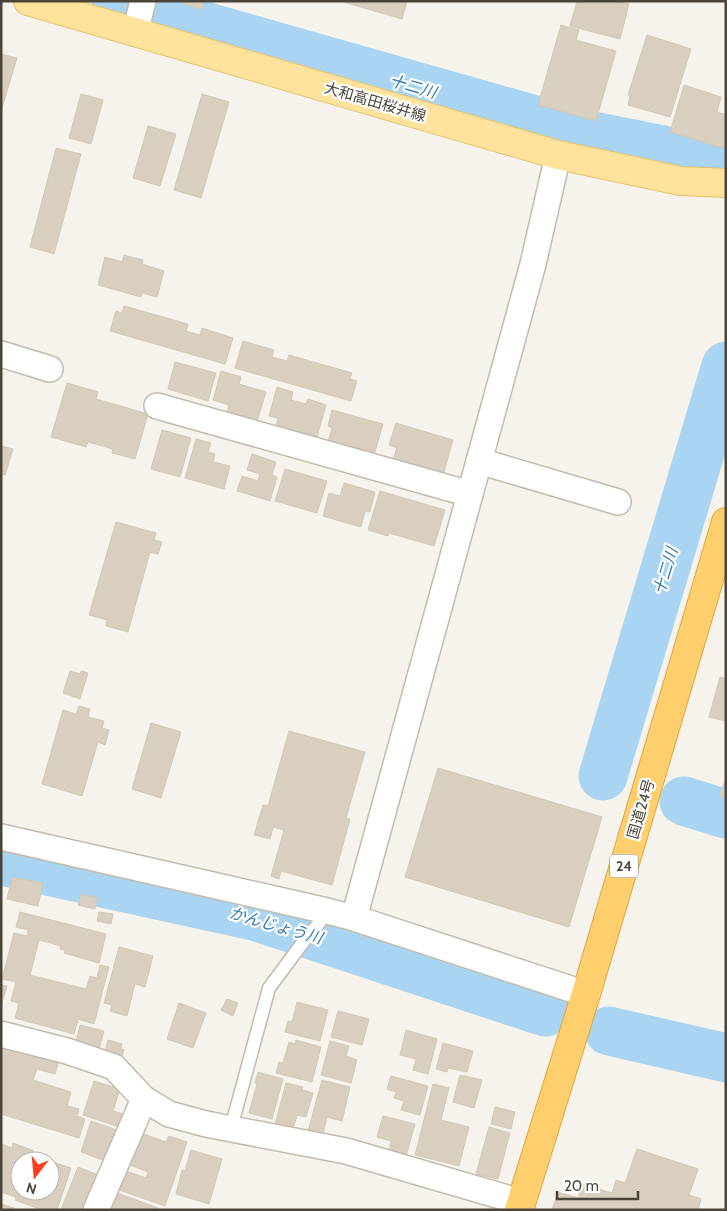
<svg xmlns="http://www.w3.org/2000/svg" width="727" height="1211" viewBox="0 0 727 1211" font-family="Cabin,'Noto Sans JP',sans-serif">
<style>
.lines{fill:none;stroke-linecap:round;stroke-linejoin:round}
.river{stroke:#a9d4f2;stroke-width:49}
.building{fill:#d8cfc1;stroke:#d3c7b4;fill-rule:evenodd}
.lane-casing{stroke:#c2bbae;stroke-width:15}
.street-casing{stroke:#c2bbae;stroke-width:28}
.primary-casing{stroke:#e6c16a;stroke-width:30}
.highway-casing{stroke:#e0a43c;stroke-width:30}
.lane{stroke:#fff;stroke-width:12}
.street{stroke:#fff;stroke-width:25}
.primary{stroke:#ffe39c;stroke-width:28}
.highway{stroke:#ffcf6e;stroke-width:28}
.labels{text-anchor:middle;stroke-width:4.5;stroke-linejoin:round;paint-order:stroke}
.shield{fill:#fff;stroke:#817c74;stroke-width:1}
.shield-label{font-size:14px;font-weight:bold;fill:#4b4439}
.street-label{font-size:15px;fill:#4b4439;stroke:#fff}
.water-label{font-size:16px;font-style:italic;fill:#2e7ab2;stroke:#fff}
</style>
<rect width="100%" height="100%" fill="#f6f3ec"/>
<g class="lines">
<g class="river">
<polyline points="116,1 588,135 713,160"/>
<polyline points="603,776 726,366"/>
<polyline points="684,801 726,814"/>
<polyline points="1,861 254,916 545,1012"/>
<polyline points="609,1031 726,1058"/>
</g>
</g>
<g class="building">
<polygon points="184,1 205,1 202,9 183,4"/>
<polygon points="340,1 407,1 402,19"/>
<polygon points="577,1 623,1 623,3 629,4 620,39 570,26"/>
<polygon points="561,25 579,30 576,40 616,51 596,121 538,105"/>
<polygon points="647,35 691,49 670,117 628,105 630,96 628,95"/>
<polygon points="1,54 17,58 1,111"/>
<polygon points="684,85 721,97 717,112 726,115 726,149 670,132"/>
<polygon points="81,94 103,100 91,144 69,138"/>
<polygon points="202,94 229,102 201,198 174,190"/>
<polygon points="148,126 176,134 160,186 133,178"/>
<polygon points="56,148 81,154 54,254 30,247"/>
<polygon points="124,255 143,260 142,264 164,271 157,297 142,293 141,297 98,285 105,257 122,262"/>
<polygon points="124,306 188,324 186,331 200,335 202,328 233,338 225,364 110,331 116,311 122,313"/>
<polygon points="243,341 274,350 272,357 287,361 289,355 352,373 350,379 357,381 351,401 235,368"/>
<polygon points="175,362 216,373 208,401 168,389"/>
<polygon points="221,371 241,377 239,384 266,392 257,421 227,412 229,405 213,400"/>
<polygon points="67,383 98,392 96,399 148,414 135,459 112,453 113,449 88,442 86,447 51,437"/>
<polygon points="277,387 293,392 291,400 306,404 308,399 326,405 317,437 276,426 278,418 269,416"/>
<polygon points="332,410 383,424 374,455 328,442 332,428 328,426"/>
<polygon points="396,423 453,440 443,475 393,460 397,448 389,445"/>
<polygon points="162,430 191,438 180,477 151,469"/>
<polygon points="196,439 211,443 208,452 215,454 213,462 230,466 224,489 185,478"/>
<polygon points="1,446 13,449 5,475 1,474"/>
<polygon points="252,454 276,462 272,475 277,477 270,501 237,491 242,476 258,481 260,474 247,470"/>
<polygon points="285,469 327,481 317,513 275,501"/>
<polygon points="344,483 375,492 370,512 365,511 361,527 323,516 329,493 340,496"/>
<polygon points="380,491 445,510 434,546 389,533 388,536 368,530"/>
<polygon points="116,522 156,533 154,540 162,542 158,554 150,552 128,632 106,626 107,620 89,615"/>
<polygon points="70,671 80,674 81,671 88,673 80,699 63,693"/>
<polygon points="720,677 726,679 726,721 709,717"/>
<polygon points="79,706 90,709 88,717 104,721 102,728 109,730 105,745 98,742 82,796 42,784 63,710 76,714"/>
<polygon points="151,723 181,732 161,798 132,789"/>
<polygon points="289,731 365,752 346,818 350,819 332,885 281,871 279,879 271,876 284,830 273,827 270,839 254,835 263,805 268,806"/>
<polygon points="438,768 602,817 569,927 405,877"/>
<polygon points="725,780 726,780 726,798 720,797"/>
<polygon points="12,877 43,883 38,906 7,899"/>
<polygon points="81,894 98,898 95,909 78,905"/>
<polygon points="20,912 106,934 99,963 64,953 65,950 60,949 61,946 39,940 30,975 86,989 90,976 97,978 100,965 109,967 94,1024 78,1019 74,1034 15,1018 19,1003 11,1001 16,982 2,979 14,933 27,936 28,930 16,927"/>
<polygon points="99,912 113,914 111,924 97,921"/>
<polygon points="119,947 153,956 145,987 135,984 127,1016 110,1011 112,1005 104,1003"/>
<polygon points="1,985 7,986 1,1006"/>
<polygon points="227,999 238,1003 233,1016 221,1010"/>
<polygon points="297,1002 328,1010 320,1041 285,1032 288,1021 292,1022"/>
<polygon points="179,1003 206,1013 193,1048 167,1039"/>
<polygon points="338,1011 369,1019 362,1045 331,1037"/>
<polygon points="80,1025 104,1031 98,1053 75,1046"/>
<polygon points="406,1030 437,1039 428,1074 413,1070 416,1059 400,1055"/>
<polygon points="1,1038 60,1056 55,1074 37,1069 33,1080 71,1092 67,1106 79,1109 77,1116 85,1119 79,1138 1,1114"/>
<polygon points="108,1040 122,1044 121,1049 124,1050 122,1057 104,1055"/>
<polygon points="296,1040 321,1047 312,1082 276,1073 279,1062 283,1063 289,1042 295,1044"/>
<polygon points="330,1041 349,1046 346,1056 357,1060 351,1083 321,1075"/>
<polygon points="443,1043 473,1051 467,1072 448,1068 447,1072 436,1069"/>
<polygon points="258,1072 283,1079 272,1119 249,1113 257,1084 255,1083"/>
<polygon points="460,1075 482,1080 474,1108 453,1102"/>
<polygon points="391,1076 428,1086 420,1115 401,1110 404,1101 394,1098 396,1092 387,1089"/>
<polygon points="322,1080 350,1087 342,1121 327,1117 323,1134 308,1131"/>
<polygon points="94,1081 120,1089 113,1111 127,1115 122,1128 83,1115"/>
<polygon points="286,1083 303,1087 302,1090 313,1093 306,1117 297,1115 293,1129 275,1125"/>
<polygon points="433,1084 449,1088 441,1120 469,1127 459,1166 415,1155"/>
<polygon points="495,1107 515,1112 511,1129 491,1124"/>
<polygon points="383,1116 415,1124 406,1156 389,1152 391,1141 377,1137"/>
<polygon points="91,1121 122,1132 111,1163 81,1152"/>
<polygon points="489,1127 510,1133 498,1179 476,1174"/>
<polygon points="138,1132 166,1142 169,1136 187,1142 165,1206 119,1190 126,1171 146,1178 148,1172 127,1164"/>
<path d="M13,1143L34,1151L32,1155L71,1168L57,1210H42L15,1200L16,1197L1,1192V1144L12,1148ZM20,1161H50V1191H20Z"/>
<polygon points="637,1149 698,1169 689,1195 701,1199 698,1210 552,1210 558,1192 578,1198 583,1184 612,1193 616,1180 625,1183"/>
<polygon points="191,1150 222,1159 209,1204 176,1194 182,1170 185,1170"/>
<polygon points="78,1167 104,1177 90,1210 61,1210"/>
<polygon points="112,1191 158,1208 158,1210 105,1210"/>
<polygon points="1,1204 14,1208 13,1210 1,1210"/>
</g>
<g class="lines">
<defs>
<polyline id="lane" points="231,1128 269,988 301,945 319,923 327,911"/>
<g id="street">
<polyline points="135,33 143,1"/>
<polyline points="1,354 50,369"/>
<polyline points="157,406 470,494"/>
<polyline points="479,461 618,502"/>
<polyline points="1,837 327,911 354,918 586,994"/>
<polyline points="354,918 533,264 558,155"/>
<polyline points="1,1034 67,1051 114,1067 144,1099 169,1114 206,1124 346,1151 521,1202"/>
<polyline points="96,1210 144,1099"/>
</g>
<polyline id="primary" points="28,1 558,155 681,181 726,183"/>
<polyline id="highway" points="519,1210 586,994 726,522"/>
</defs>
<use href="#lane" class="lane-casing"/>
<use href="#street" class="street-casing"/>
<use href="#primary" class="primary-casing"/>
<use href="#highway" class="highway-casing"/>
<use href="#lane" class="lane"/>
<use href="#street" class="street"/>
<use href="#primary" class="primary"/>
<use href="#highway" class="highway"/>
</g>
<g class="labels">
<rect class="shield" x="610" y="854.5" width="28" height="23" rx="4"/>
<g class="shield-label">
<text x="624" y="871">24</text>
</g>
<g class="street-label">
<text transform="translate(375 102) rotate(16)" y="5">大和高田桜井線</text>
<text transform="translate(641 809) rotate(-74)" y="5">国道24号</text>
</g>
<g class="water-label">
<text transform="translate(413 86) rotate(16)" y="6">十二川</text>
<text transform="translate(665 571) rotate(-73)" y="6">十二川</text>
<text transform="translate(276 925) rotate(16)" y="6">かんじょう川</text>
</g>
</g>
<rect width="727" height="1211" fill="none" stroke="#4b4439" stroke-width="5"/>
<g transform="translate(35 1176) rotate(196)"><circle r="24" fill="#ffffff" stroke="#b7b4b0"/>
<path d="M0-4L9 19L0 12L-9 19Z" fill="#fc3f1d"/>
<text y="-8" font-size="14" font-weight="bold" text-anchor="middle" fill="#4b4439">N</text>
</g>
<path d="M557 1191v8h81v-8" fill="none" stroke="#4b4439" stroke-width="2.5"/>
<text x="564" y="1191" font-size="15" fill="#4b4439" stroke="#ffffff" stroke-width="4" paint-order="stroke">20 m</text>
</svg>
